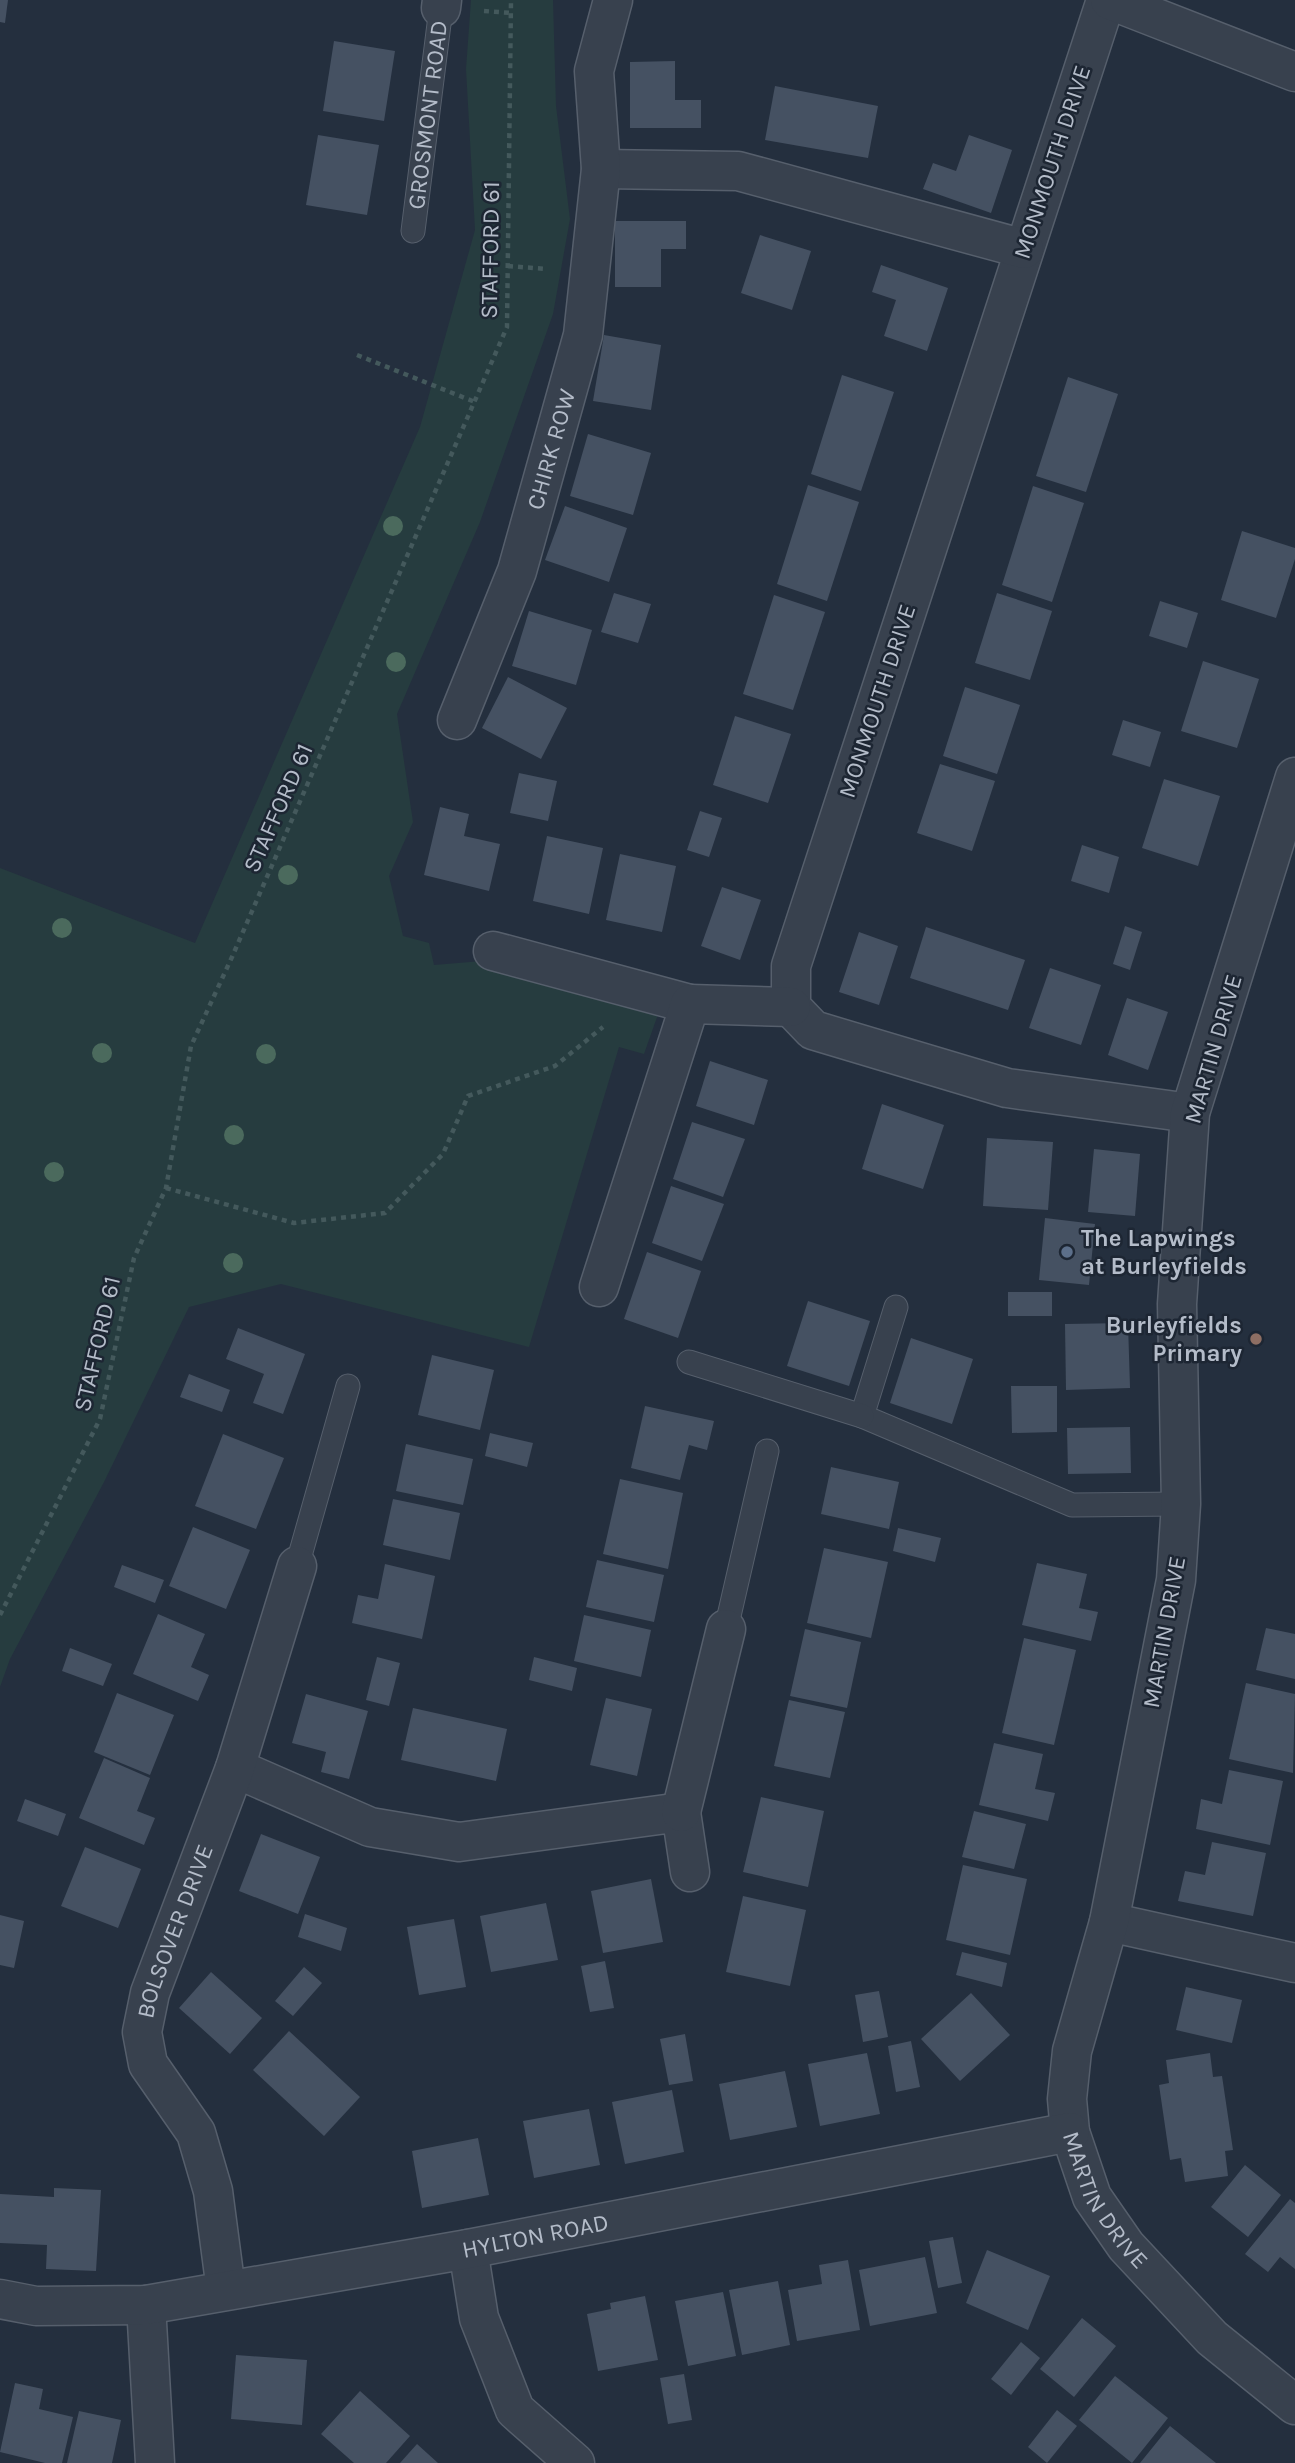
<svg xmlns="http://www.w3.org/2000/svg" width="1295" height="2463" viewBox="0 0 1295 2463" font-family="Karla,sans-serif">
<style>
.green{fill:#263c3f}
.building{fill:#455162}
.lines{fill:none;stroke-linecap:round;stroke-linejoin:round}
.service-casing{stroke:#565f6c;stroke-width:25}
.minor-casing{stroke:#565f6c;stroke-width:41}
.tertiary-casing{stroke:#565f6c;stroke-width:41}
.path{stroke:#44595c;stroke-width:4.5;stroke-dasharray:5 5;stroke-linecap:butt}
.service{stroke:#38414e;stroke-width:23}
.minor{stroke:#38414e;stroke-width:38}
.tertiary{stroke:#38414e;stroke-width:38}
.tree{fill:#4b6a5d}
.service-dot{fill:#5c6f8a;stroke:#1d2633;stroke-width:2.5}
.education-dot{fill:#8d6e63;stroke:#1d2633;stroke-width:2.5}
.labels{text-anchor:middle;stroke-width:5;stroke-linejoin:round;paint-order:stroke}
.street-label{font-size:24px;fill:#b4bcc9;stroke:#1d2633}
.poi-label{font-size:24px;font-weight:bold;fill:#b4bcc9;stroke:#1d2633;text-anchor:start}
</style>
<rect width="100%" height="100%" fill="#242f3e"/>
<polygon class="green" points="471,0 553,0 556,106 570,219 553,314 480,522 397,714 413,822 389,876 403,936 429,943 434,965 482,961 662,1003 644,1054 619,1047 529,1347 281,1284 189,1307 104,1482 10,1659 0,1687 0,868 195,943 420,427 475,230 466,69"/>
<g class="building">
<polygon points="0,0 8,0 5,23 0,22"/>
<polygon points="334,41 395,51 384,121 323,111"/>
<polygon points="675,61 675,100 701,100 701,128 630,128 630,62"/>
<polygon points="775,86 878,106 868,158 765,140"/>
<polygon points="318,135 379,145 367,215 306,205"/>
<polygon points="969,135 1012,150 991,213 923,189 933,163 956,171"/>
<polygon points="615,221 686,221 686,249 661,249 661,287 615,287"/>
<polygon points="760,235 811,251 792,310 741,293"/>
<polygon points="881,265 948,288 927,351 884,336 896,300 872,292"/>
<polygon points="604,335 661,345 651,410 593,401"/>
<polygon points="842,375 894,392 861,491 811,474"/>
<polygon points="1068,377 1118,394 1086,492 1036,476"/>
<polygon points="588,434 651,453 633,515 570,496"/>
<polygon points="808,485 859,502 827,601 777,584"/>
<polygon points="1033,486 1084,503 1052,602 1002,585"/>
<polygon points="565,506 627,528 609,582 545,560"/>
<polygon points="1242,531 1295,548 1295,559 1276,618 1221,600"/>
<polygon points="614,593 651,604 638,643 601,632"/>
<polygon points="997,593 1052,611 1030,680 975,663"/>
<polygon points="774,595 825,612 793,710 743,694"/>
<polygon points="1160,601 1198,613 1187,648 1149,636"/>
<polygon points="529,611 592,630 576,685 512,666"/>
<polygon points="1203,661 1259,679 1237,748 1181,731"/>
<polygon points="508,677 567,708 541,759 482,728"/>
<polygon points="965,687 1020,705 997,774 943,756"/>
<polygon points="735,716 791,734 768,803 713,785"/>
<polygon points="1123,720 1161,732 1150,767 1112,755"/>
<polygon points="940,764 995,781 972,851 917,833"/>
<polygon points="519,773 557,781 548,821 510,813"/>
<polygon points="1164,779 1220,796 1198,866 1142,848"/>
<polygon points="440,807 469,814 464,836 500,844 489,891 424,875"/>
<polygon points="700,811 722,818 709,857 687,850"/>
<polygon points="547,836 603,848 589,914 533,901"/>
<polygon points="1082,845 1119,857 1109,893 1071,881"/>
<polygon points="620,854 676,866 662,932 606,920"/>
<polygon points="722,887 761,900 740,960 701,946"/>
<polygon points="1125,926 1142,932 1130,970 1113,964"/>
<polygon points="926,927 1025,960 1008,1010 910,978"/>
<polygon points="859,932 898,946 879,1005 839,992"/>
<polygon points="1050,968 1101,985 1081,1045 1029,1028"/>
<polygon points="1127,998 1168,1012 1148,1070 1108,1055"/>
<polygon points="710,1061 768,1080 754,1125 696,1106"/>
<polygon points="882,1104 944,1125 923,1189 862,1169"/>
<polygon points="692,1122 745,1139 723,1197 673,1179"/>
<polygon points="987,1138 1053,1142 1048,1210 983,1206"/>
<polygon points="1094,1149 1140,1154 1135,1216 1088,1212"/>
<polygon points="671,1186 724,1204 702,1261 652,1243"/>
<polygon points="1045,1218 1095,1224 1089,1285 1039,1280"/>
<polygon points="647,1252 701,1271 678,1338 624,1319"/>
<rect x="1008" y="1292" width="44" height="24"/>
<polygon points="808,1301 870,1321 849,1386 787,1366"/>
<polygon points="1128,1323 1130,1388 1066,1390 1065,1324"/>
<polygon points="238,1328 305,1354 283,1414 253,1403 264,1374 226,1359"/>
<polygon points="911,1338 973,1359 952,1424 890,1403"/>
<polygon points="432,1355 494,1370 480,1430 418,1415"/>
<polygon points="189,1374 230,1390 222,1412 180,1397"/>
<polygon points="1011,1386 1057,1386 1057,1432 1012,1433"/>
<polygon points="645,1406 714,1421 707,1450 689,1445 680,1480 631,1468"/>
<polygon points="1130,1427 1131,1473 1068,1474 1067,1428"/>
<polygon points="490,1433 533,1443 527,1467 485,1456"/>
<polygon points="223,1434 284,1458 256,1529 195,1506"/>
<polygon points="406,1444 473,1459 463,1505 396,1491"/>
<polygon points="831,1467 899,1482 889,1529 821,1514"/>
<polygon points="620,1479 683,1493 668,1569 603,1554"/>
<polygon points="393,1499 460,1513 450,1560 383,1545"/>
<polygon points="193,1527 250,1550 226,1609 169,1586"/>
<polygon points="898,1528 941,1538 935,1562 893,1551"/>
<polygon points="824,1548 888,1562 871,1638 807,1623"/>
<polygon points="597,1560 664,1575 654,1622 586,1607"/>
<polygon points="1037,1563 1087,1574 1079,1608 1098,1612 1091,1641 1022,1625"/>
<polygon points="385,1564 435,1576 422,1639 352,1623 358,1595 378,1599"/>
<polygon points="122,1565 164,1580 155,1603 114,1587"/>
<polygon points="158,1614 205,1634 191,1667 209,1675 198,1701 133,1674"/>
<polygon points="584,1615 651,1630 641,1677 574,1661"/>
<polygon points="1266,1628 1295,1634 1295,1679 1256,1670"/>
<polygon points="805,1629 861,1642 847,1708 790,1696"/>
<polygon points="1024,1638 1076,1650 1054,1745 1002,1733"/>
<polygon points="70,1648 112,1664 103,1686 62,1671"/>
<polygon points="377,1657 400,1663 389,1706 366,1700"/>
<polygon points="534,1657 577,1668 572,1691 529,1680"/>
<polygon points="1246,1683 1295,1694 1293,1773 1229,1759"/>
<polygon points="117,1693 174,1715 150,1775 94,1752"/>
<polygon points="306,1694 368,1711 349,1779 321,1772 326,1752 292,1743"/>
<polygon points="606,1698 652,1709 637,1776 590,1765"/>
<polygon points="789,1700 845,1712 830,1778 774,1766"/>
<polygon points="413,1708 507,1729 496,1781 401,1760"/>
<polygon points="994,1743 1043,1754 1035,1789 1055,1793 1048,1821 979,1805"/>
<polygon points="104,1758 150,1778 137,1811 155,1818 144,1845 79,1818"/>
<polygon points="1229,1770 1283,1781 1270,1845 1196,1829 1201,1799 1222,1804"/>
<polygon points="761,1797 824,1811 808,1887 743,1872"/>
<polygon points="25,1799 66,1814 58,1836 17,1821"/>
<polygon points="974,1811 1026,1824 1014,1869 962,1857"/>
<polygon points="261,1834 320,1857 298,1914 239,1891"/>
<polygon points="1212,1842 1266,1853 1253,1916 1178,1901 1185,1871 1205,1875"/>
<polygon points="85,1847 141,1869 118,1928 61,1906"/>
<polygon points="963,1865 1027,1879 1010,1955 946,1940"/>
<polygon points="651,1879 663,1942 603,1953 591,1891"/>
<polygon points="743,1896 806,1910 790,1986 726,1972"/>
<polygon points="546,1903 558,1960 491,1972 480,1916"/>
<polygon points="305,1914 347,1928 341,1951 298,1937"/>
<polygon points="0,1915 24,1921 14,1968 0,1965"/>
<polygon points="454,1919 466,1987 419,1995 407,1927"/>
<polygon points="962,1952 1007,1963 1002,1987 956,1975"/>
<polygon points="605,1961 614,2008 590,2012 581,1966"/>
<polygon points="304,1967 322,1983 293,2016 275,2001"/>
<polygon points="211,1972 262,2018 230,2054 179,2008"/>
<polygon points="1186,1987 1242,2000 1232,2043 1176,2030"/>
<polygon points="879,1991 888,2037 863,2042 855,1995"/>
<polygon points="971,1993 1010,2035 960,2081 921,2039"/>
<polygon points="289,2031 360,2097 324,2136 253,2070"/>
<polygon points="685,2034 693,2081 669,2085 660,2039"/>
<polygon points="911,2041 920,2087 896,2092 888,2046"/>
<polygon points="867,2053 880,2114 820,2126 808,2064"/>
<polygon points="1210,2053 1213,2077 1222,2076 1233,2150 1225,2151 1228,2176 1185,2182 1181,2158 1170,2160 1159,2085 1169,2083 1166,2060"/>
<polygon points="785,2071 797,2127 730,2140 719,2084"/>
<polygon points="672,2090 684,2152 625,2164 612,2102"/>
<polygon points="589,2109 600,2165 534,2178 523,2121"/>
<polygon points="478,2138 489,2195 422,2208 412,2151"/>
<polygon points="1245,2165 1281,2195 1248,2237 1211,2207"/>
<polygon points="54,2188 101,2190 96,2271 46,2269 47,2245 0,2243 0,2194 54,2197"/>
<polygon points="1290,2199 1295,2203 1295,2269 1280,2257 1268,2272 1245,2254"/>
<polygon points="953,2237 962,2283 938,2288 929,2241"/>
<polygon points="987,2250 1050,2276 1028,2330 966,2303"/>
<polygon points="925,2257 937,2313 870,2326 859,2270"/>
<polygon points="848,2260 860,2330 797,2341 788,2290 822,2284 819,2265"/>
<polygon points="778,2281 790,2345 742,2355 729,2290"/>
<polygon points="723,2292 736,2356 688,2366 675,2301"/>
<polygon points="645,2296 658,2360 598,2371 587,2314 611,2309 610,2303"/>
<polygon points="1082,2318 1116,2346 1074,2397 1040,2369"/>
<polygon points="1021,2342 1040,2358 1011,2395 991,2379"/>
<polygon points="236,2355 307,2360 302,2425 231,2419"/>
<polygon points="684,2374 692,2420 668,2424 660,2378"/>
<polygon points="1115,2376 1168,2418 1132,2463 1079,2420"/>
<polygon points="15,2383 43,2389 39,2409 73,2417 62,2463 45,2463 0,2452"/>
<polygon points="360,2391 410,2436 386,2463 354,2463 321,2434"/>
<polygon points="1057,2410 1077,2426 1047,2463 1028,2447"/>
<polygon points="79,2411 121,2420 112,2463 67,2463"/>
<polygon points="1170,2426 1196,2447 1216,2463 1140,2463"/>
<polygon points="417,2444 438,2463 400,2463"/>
</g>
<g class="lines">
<defs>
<g id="service">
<path id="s1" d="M413,231L441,8"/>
<polyline points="896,1307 862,1416 1072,1505 1181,1504"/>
<polyline points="689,1362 862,1416"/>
<polyline points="297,1566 348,1386"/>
<polyline points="726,1629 767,1451"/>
</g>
<g id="minor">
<polyline points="1106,0 791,966 791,1007 813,1030 1007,1088 1190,1113"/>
<polyline points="1110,0 1295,72"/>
<polyline points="441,8 442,0"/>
<polyline points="601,169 738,171 1024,249"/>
<path id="s2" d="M457,720L517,571L583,335L601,169L594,71L613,0"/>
<polyline points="493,951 690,1004"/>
<polyline points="599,1287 690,1004 791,1007"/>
<polyline points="235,1768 370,1827 459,1842 681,1812 690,1872"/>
<polyline points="681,1812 726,1629"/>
<polyline points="1109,1922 1295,1963"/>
<polyline points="468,2249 479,2318 515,2410 575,2463"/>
<path id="s3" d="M226,2290L213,2191L196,2133L148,2064L142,2032L150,1993L235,1768L297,1566"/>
<polyline points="146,2305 155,2463"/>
</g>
<g id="tertiary">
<path id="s4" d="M1295,777L1190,1113L1177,1304L1181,1504L1176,1580L1109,1922L1072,2051L1067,2099L1070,2132L1092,2197L1126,2246L1212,2338L1295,2405"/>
<path id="s5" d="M0,2299L36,2306L146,2305L468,2249L1070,2132"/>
</g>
</defs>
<use href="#service" class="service-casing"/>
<use href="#minor" class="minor-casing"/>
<use href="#tertiary" class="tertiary-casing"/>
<g class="path">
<polyline points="484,11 511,13"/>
<polyline points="508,266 547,269"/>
<polyline points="357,355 475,402"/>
<polyline points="166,1188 294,1223 385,1213 443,1154 468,1096 555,1066 603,1027"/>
<polyline points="0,1615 100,1419 134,1258 166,1188 191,1046 232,957 507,327 511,0"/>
</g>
<use href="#service" class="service"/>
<use href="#minor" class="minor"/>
<use href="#tertiary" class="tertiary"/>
</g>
<g class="tree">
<circle cx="393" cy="526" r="10"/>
<circle cx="396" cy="662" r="10"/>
<circle cx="288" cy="875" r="10"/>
<circle cx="62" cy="928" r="10"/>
<circle cx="102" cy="1053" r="10"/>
<circle cx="266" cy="1054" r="10"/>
<circle cx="234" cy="1135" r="10"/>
<circle cx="54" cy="1172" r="10"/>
<circle cx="233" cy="1263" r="10"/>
</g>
<circle class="service-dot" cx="1067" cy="1252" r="7"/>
<circle class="education-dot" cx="1256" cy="1339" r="7"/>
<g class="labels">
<g class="street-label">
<text dy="8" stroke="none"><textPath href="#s1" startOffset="117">GROSMONT ROAD</textPath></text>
<text transform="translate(1052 162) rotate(-72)" y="8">MONMOUTH DRIVE</text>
<text transform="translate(490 250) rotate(-89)" y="8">STAFFORD 61</text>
<text dy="8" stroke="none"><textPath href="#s2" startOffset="287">CHIRK ROW</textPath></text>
<text transform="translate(877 701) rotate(-72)" y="8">MONMOUTH DRIVE</text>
<text transform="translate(278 808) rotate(-66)" y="8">STAFFORD 61</text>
<text transform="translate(1213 1049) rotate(-74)" y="8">MARTIN DRIVE</text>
<text transform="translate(97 1344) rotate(-77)" y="8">STAFFORD 61</text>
<text transform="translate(1164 1632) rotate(-80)" y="8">MARTIN DRIVE</text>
<text dy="8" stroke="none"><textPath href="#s3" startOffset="383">BOLSOVER DRIVE</textPath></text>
<text dy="8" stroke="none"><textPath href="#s4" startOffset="1461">MARTIN DRIVE</textPath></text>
<text dy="8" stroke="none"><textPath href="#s5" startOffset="542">HYLTON ROAD</textPath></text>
</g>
<g class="poi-label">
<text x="1081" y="1246">The Lapwings<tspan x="1081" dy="28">at Burleyfields</tspan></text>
<text x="1242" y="1333" text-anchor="end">Burleyfields<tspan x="1242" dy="28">Primary</tspan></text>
</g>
</g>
</svg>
